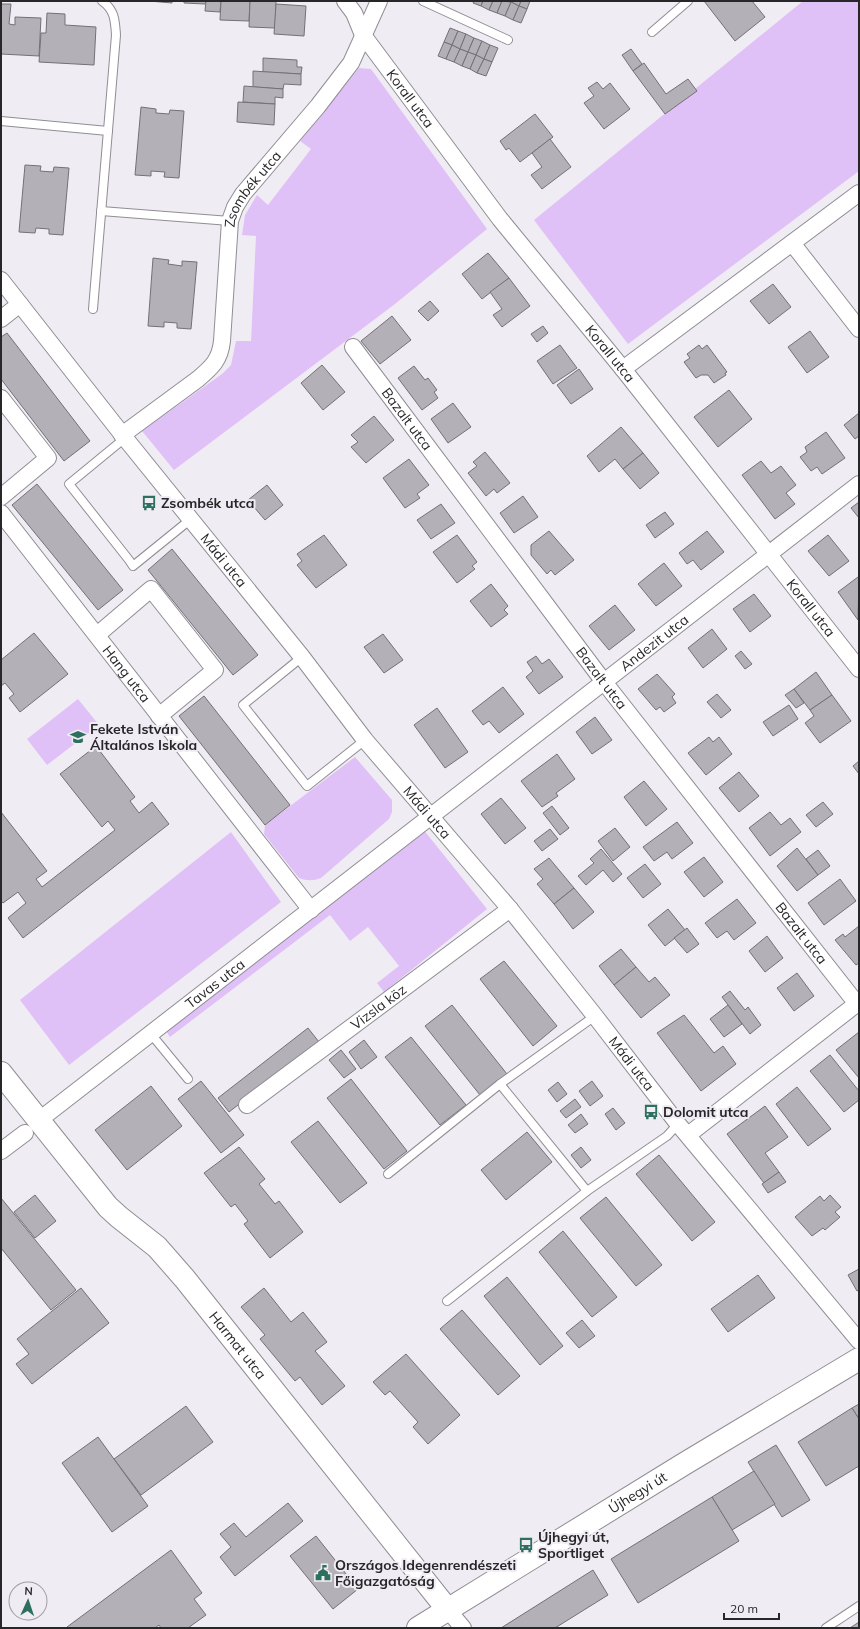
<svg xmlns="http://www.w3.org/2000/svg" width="860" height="1629" viewBox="0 0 860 1629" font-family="Mulish,sans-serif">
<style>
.green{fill:#e0c1f7}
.building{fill:#b4b0b7;stroke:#747077}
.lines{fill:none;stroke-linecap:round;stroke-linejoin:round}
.lane-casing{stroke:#918d94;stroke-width:10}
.street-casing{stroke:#918d94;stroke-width:18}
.secondary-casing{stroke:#918d94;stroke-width:24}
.lane{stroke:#fff;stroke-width:8}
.street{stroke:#fff;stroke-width:16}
.secondary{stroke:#fff;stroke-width:22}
.labels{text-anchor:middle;stroke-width:4;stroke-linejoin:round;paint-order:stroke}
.street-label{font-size:14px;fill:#272629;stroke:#f0ecf3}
.poi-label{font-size:14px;font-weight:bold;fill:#272629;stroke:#f0ecf3;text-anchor:start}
</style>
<rect width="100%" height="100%" fill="#f0ecf3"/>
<g class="green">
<polygon points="803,1 859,1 859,171 628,344 534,220"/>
<polygon points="359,68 371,69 487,229 395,304 174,470 142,431 222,374 231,365 236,341 251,341 256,236 242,235 245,215 257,195 268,205 311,149 300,141"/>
<polygon points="78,699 99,725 47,765 27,739"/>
<path d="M355,757L392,800V812L389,819L321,878C313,881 307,881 299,878L264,834L265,825Z"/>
<polygon points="423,829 487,909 384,992 377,983 399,966 368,927 350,941 330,915 170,1037 164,1028"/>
<polygon points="231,832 281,902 69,1065 20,1000"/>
</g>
<g class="building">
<polygon points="149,1 172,1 172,3"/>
<polygon points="184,1 206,1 205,4 184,3"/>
<polygon points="206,1 221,1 220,12 205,11"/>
<polygon points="221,1 250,1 249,21 220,20"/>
<polygon points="250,1 276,1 275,28 249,27"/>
<polygon points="474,1 483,1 481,6 473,3"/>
<polygon points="483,1 493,1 489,10 481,6"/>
<polygon points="493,1 502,1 497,13 489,10"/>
<polygon points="502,1 511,2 505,16 497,13"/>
<polygon points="512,1 521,1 519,6 511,2"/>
<polygon points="521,1 530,1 527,9 519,6"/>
<polygon points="704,1 752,1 765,17 735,41"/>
<polygon points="511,2 519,6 513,20 505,16"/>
<polygon points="1,4 11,4 9,24 15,25 15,17 41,18 39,56 1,54"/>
<polygon points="276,4 306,6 304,36 274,34"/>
<polygon points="519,6 527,9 521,23 513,20"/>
<polygon points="47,13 65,14 65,25 96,27 94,65 39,62 41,33 46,33"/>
<polygon points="450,28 458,31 452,45 444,42"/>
<polygon points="458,31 466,34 460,49 452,45"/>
<polygon points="466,34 474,38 468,52 460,49"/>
<polygon points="474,38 482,41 476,55 468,52"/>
<polygon points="482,41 490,45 484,59 476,55"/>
<polygon points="444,42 452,45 446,59 438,56"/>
<polygon points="452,45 460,49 454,62 446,59"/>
<polygon points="490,45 498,48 492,62 484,59"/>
<polygon points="460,49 468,52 462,66 454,62"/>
<polygon points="631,49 642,64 633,71 622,55"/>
<polygon points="468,52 476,55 470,69 462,66"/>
<polygon points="476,55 484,59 477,73 470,69"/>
<polygon points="263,58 297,60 297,67 302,67 301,74 263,72"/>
<polygon points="484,59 492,62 486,76 477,73"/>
<polygon points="644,63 666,94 688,79 697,91 665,114 633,71"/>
<polygon points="253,71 301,74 301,85 284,84 283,89 253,87"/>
<polygon points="597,82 603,89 610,83 630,109 604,129 584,103 594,96 588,88"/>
<polygon points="244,86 283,89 283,98 275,97 275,104 243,102"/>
<polygon points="238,102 275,104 274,125 237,122"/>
<polygon points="141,107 156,109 156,113 169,114 170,110 184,111 179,178 164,177 165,172 151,171 151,176 135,175"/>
<polygon points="535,114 553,137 520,162 509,148 506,150 500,141"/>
<polygon points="550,139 571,167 542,189 531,175 542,167 532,153"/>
<polygon points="25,165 41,166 40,171 53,172 54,167 69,168 63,235 49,234 49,229 36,228 35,233 19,232"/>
<polygon points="488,253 509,278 482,299 462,274"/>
<polygon points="153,258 169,260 168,264 182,266 182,261 197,262 191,329 177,328 177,323 164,322 164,327 148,326"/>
<polygon points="509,278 530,306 502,327 493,315 502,309 490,292"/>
<polygon points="773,284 791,307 769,324 750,301"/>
<polygon points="430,301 439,311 428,321 418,311"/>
<polygon points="392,316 411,340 380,364 361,341"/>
<polygon points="543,326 548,333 537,342 531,334"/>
<polygon points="810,331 829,357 807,373 788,347"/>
<polygon points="7,333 90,441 64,461 1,379 1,337"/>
<polygon points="560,345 577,368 553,384 537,361"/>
<polygon points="699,345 702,349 707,345 727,372 725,373 726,375 714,383 708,375 701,375 696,378 684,362 690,358 687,354"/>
<polygon points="322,365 345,392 323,410 301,383"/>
<polygon points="414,366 425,380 428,378 437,390 434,392 438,398 422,410 398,378"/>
<polygon points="579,369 593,389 571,404 557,385"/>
<polygon points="729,390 752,419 718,447 694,417"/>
<polygon points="453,403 471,427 448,443 431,419"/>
<polygon points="859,413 859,436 855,439 844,425"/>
<polygon points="374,416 394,440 366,463 351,447 358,442 351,435"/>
<polygon points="621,427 643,453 623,469 615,459 599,472 587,456"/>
<polygon points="826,432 845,458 822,474 817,467 811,471 800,457 807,452 805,447"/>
<polygon points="485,452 510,483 497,493 494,489 486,496 468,473 477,466 473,462"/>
<polygon points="643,453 659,473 640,489 623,469"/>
<polygon points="409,459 429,485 417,494 420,498 405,508 383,478"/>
<polygon points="761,461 771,473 781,466 796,485 786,493 795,504 775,519 742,475"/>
<polygon points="37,484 123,590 98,610 12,505"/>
<polygon points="267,485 283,505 265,520 248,500"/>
<polygon points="523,496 538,517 514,533 500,513"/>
<polygon points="859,502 859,518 851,508"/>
<polygon points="441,504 455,523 431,539 417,520"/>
<polygon points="665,512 674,524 655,538 646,525"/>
<polygon points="549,531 574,560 555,575 551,570 547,574 531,555 531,545"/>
<polygon points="707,531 724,552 701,570 693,560 687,564 679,553"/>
<polygon points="324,535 347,565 316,588 297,565 302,561 297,554"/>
<polygon points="457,535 477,562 472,566 475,569 457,583 433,552"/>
<polygon points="828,535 849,561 829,576 808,551"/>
<polygon points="172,549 258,655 233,675 148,570"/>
<polygon points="664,563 682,586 656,606 638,584"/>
<polygon points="858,577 859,578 858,620 838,592"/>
<polygon points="491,584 508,606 504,610 508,614 491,627 470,601"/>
<polygon points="754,594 771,616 750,632 733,609"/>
<polygon points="615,605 635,630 609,650 589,626"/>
<polygon points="712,629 727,649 703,668 688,648"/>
<polygon points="34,633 68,674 20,712 9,698 14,694 5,683 1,686 1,660"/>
<polygon points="383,634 403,660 384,673 364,647"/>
<polygon points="741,651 752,664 745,669 735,656"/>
<polygon points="536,656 542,664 549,659 563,677 539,694 526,677 533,671 527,662"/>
<polygon points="816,672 832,695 810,710 794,689"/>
<polygon points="657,674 675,694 672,697 676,703 664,712 660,707 656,710 638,689"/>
<polygon points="503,687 524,714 499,733 489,721 483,725 472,711"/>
<polygon points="794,689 804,703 796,708 785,695"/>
<polygon points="717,694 731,710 721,718 707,702"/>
<polygon points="832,695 851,721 820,743 805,723 814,716 810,710"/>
<polygon points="204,696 290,805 265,825 179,716"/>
<polygon points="789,705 798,719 773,736 763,722"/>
<polygon points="437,708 468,752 445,768 414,725"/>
<polygon points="595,717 612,740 592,754 576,732"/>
<polygon points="709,737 713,742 719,737 732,754 706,775 688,753"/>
<polygon points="96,746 135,797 130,801 139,813 152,802 169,824 23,938 8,918 26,903 18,892 3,903 1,901 1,812 47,871 36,879 42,887 115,830 108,821 102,827 60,774"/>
<polygon points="557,754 575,779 556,793 558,796 542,807 521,781"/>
<polygon points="859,761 859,774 853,766"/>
<polygon points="739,772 759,796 739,812 719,788"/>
<polygon points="644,781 667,809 646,826 624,797"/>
<polygon points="501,798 526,828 505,844 481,814"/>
<polygon points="823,802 833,814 816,827 806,815"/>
<polygon points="552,806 569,828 560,835 543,813"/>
<polygon points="770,812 781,825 790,818 801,832 770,856 749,828"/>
<polygon points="677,822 693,843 672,859 667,852 654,861 643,847"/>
<polygon points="615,828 630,847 613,861 598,841"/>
<polygon points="550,829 558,839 542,851 534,841"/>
<polygon points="797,848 818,875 797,891 777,866"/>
<polygon points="601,849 622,874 613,882 603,870 586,885 578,876 594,863 590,859"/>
<polygon points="818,850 830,866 818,875 806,859"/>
<polygon points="704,857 723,882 704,897 684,872"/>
<polygon points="549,858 574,888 554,904 537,884 543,879 534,869"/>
<polygon points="645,864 661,884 643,898 627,878"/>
<polygon points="840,879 856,901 824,925 808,903"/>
<polygon points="574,888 594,912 573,929 554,904"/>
<polygon points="737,899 756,923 734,940 727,931 717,938 705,923"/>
<polygon points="668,909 685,930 665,946 648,925"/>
<polygon points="859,926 859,963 856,965 835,940 843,934 845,937"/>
<polygon points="687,928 699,944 687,953 674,938"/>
<polygon points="767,936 783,958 765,972 749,951"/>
<polygon points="621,949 636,967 614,985 599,966"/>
<polygon points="504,961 557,1026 533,1046 480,979"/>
<polygon points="636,967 649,982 655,977 670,995 641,1018 614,985"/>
<polygon points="797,973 814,996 794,1011 777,988"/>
<polygon points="730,991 745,1010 748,1007 761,1025 750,1034 722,997"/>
<polygon points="452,1005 507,1074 480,1095 425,1026"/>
<polygon points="728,1005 742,1024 724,1037 710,1019"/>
<polygon points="684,1015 714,1053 723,1046 736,1064 701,1091 657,1033"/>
<polygon points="308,1028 319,1042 229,1112 218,1098"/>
<polygon points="859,1032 859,1078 836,1050"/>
<polygon points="411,1037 466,1105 440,1125 385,1057"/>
<polygon points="364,1040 377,1057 361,1069 349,1052"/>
<polygon points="341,1050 356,1069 344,1078 329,1060"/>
<polygon points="830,1055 859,1091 859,1100 844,1112 810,1071"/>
<polygon points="351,1079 407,1151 384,1169 327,1098"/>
<polygon points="201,1081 244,1135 221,1153 178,1099"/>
<polygon points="592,1081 603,1096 590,1106 579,1091"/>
<polygon points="558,1082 567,1094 557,1102 548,1090"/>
<polygon points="151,1086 182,1126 127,1170 95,1130"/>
<polygon points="797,1087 831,1129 808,1146 776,1104"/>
<polygon points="575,1099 581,1107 566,1118 560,1111"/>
<polygon points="765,1106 788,1137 765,1153 779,1172 764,1183 727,1134"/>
<polygon points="613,1108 625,1123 616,1130 605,1114"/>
<polygon points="581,1114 588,1124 575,1133 568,1125"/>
<polygon points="318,1121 367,1183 340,1203 291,1142"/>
<polygon points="527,1132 552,1162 506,1200 481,1170"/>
<polygon points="239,1147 265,1179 259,1184 275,1204 279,1201 303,1232 270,1258 244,1224 248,1221 235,1204 231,1207 204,1173"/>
<polygon points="581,1147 591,1160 581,1168 571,1155"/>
<polygon points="659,1155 715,1222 692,1241 636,1174"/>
<polygon points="779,1172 786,1182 768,1193 762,1184"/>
<polygon points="35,1195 56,1221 35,1238 14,1212"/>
<polygon points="830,1195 841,1207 835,1212 840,1217 825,1230 823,1228 812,1236 795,1217 820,1196 824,1201"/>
<polygon points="606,1197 662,1265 636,1286 580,1218"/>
<polygon points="1,1198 76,1290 51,1310 1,1248"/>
<polygon points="563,1231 617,1297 592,1317 539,1252"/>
<polygon points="859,1269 859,1290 857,1291 848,1275"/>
<polygon points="758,1275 775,1298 728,1332 711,1309"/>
<polygon points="507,1277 563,1346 540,1365 484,1296"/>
<polygon points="81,1288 109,1323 32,1384 16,1364 29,1354 17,1339"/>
<polygon points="264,1288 291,1322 303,1312 327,1342 315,1351 345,1386 322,1405 300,1377 295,1381 260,1339 265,1335 241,1307"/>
<polygon points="462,1310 520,1376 498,1395 440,1329"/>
<polygon points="582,1320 595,1336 579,1348 566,1333"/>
<polygon points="406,1354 460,1415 428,1444 413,1427 418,1422 390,1391 385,1395 373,1382"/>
<polygon points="859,1404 859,1419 852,1408"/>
<polygon points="186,1406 213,1442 141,1495 114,1459"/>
<polygon points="852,1408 859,1419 859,1466 826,1486 798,1442"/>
<polygon points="98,1437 148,1506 112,1532 62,1463"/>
<polygon points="776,1445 810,1500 782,1517 748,1462"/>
<polygon points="754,1471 775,1504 732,1530 712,1497"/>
<polygon points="712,1497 739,1541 638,1603 611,1559"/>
<polygon points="288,1503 303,1521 235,1576 220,1557 231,1547 220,1534 234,1523 246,1537"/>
<polygon points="316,1536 358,1589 333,1609 290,1556"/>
<polygon points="171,1550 202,1593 194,1599 206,1615 188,1628 161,1628 159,1625 155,1628 68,1628 67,1627"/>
<polygon points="593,1570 608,1595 555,1628 501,1628"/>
<polygon points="859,1622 859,1628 850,1628"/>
</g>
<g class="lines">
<defs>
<g id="lane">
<polyline points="423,1 508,40"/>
<polyline points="652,32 688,1"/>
<polyline points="1,121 108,131"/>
<polyline points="101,211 230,221"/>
<path d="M93,309L116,35C115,21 115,10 102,1"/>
<polyline points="125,438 69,484 129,560 133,566 191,519"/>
<polyline points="302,657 243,705 307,786 365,740"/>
<polyline points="151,1034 188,1079"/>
<polyline points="500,1084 587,1191"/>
<polyline points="388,1174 500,1084 595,1016"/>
<polyline points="447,1301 587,1191 667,1136 678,1124"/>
<polyline points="826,1628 859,1606"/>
</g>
<g id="street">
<path id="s1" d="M345,1L354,13L363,35L500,219L623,369L859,669"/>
<polyline points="792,243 859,329"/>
<path id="s2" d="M1,280L125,438L302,657L365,740L510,909L595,1016L678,1124L859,1341"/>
<polyline points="1,319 20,304"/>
<path id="s3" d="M353,347L604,682L857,1004"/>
<polyline points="623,369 859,193"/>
<polyline points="1,398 48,458 1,497"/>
<path id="s4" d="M122,435L198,379C212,367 220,360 222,341L230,221L235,207L243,194L318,106L351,63L379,1"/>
<path id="s5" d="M1,513L311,910"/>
<polyline points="97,635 151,589 215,670 159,716"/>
<path id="s6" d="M247,1105L510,909"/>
<path id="s7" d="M38,1121L859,484"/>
<polyline points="688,1135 859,1002"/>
<polyline points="1,1151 25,1133"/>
<polyline points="448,1610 463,1628"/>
</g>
<g id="secondary">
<path id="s8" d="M1,1073L108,1207L119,1217L157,1247L185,1279L448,1610"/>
<path id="s9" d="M418,1628L684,1464L859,1359"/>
</g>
</defs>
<use href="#lane" class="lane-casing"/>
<use href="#street" class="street-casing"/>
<use href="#secondary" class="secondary-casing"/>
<use href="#lane" class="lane"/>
<use href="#street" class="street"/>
<use href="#secondary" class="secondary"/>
</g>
<defs>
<symbol id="bus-bare" viewBox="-9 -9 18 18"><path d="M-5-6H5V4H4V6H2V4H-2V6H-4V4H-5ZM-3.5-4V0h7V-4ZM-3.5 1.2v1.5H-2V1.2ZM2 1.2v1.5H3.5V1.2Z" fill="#2d7062" stroke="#f0ecf3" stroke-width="2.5" paint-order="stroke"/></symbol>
<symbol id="school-bare" viewBox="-9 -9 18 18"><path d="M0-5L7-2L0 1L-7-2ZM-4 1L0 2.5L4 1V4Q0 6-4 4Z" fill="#2d7062" stroke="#f0ecf3" stroke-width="2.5" paint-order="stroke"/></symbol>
<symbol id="civic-bare" viewBox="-9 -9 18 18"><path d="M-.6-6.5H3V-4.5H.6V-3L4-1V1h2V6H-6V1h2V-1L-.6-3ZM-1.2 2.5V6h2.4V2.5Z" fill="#2d7062" stroke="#f0ecf3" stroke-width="2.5" paint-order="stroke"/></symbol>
</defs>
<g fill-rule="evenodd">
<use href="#bus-bare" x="138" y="492" width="22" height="22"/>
<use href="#school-bare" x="67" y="726" width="22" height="22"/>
<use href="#bus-bare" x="640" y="1101" width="22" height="22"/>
<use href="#bus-bare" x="515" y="1534" width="22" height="22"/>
<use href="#civic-bare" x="312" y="1562" width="22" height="22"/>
</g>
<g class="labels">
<g class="street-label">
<text dy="5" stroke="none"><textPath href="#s1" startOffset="118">Korall utca</textPath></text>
<text dy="5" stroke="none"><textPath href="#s4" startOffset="300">Zsombék utca</textPath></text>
<text dy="5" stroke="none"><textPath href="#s1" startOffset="442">Korall utca</textPath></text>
<text dy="5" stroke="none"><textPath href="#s3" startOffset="90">Bazalt utca</textPath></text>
<text dy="5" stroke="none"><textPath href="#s2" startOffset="358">Mádi utca</textPath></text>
<text dy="5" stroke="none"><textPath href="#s1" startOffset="766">Korall utca</textPath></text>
<text dy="5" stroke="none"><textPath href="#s7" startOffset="780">Andezit utca</textPath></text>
<text dy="5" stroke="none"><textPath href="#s5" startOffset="204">Hang utca</textPath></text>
<text dy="5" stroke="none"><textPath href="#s3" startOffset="414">Bazalt utca</textPath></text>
<text dy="5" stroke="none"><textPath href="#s2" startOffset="682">Mádi utca</textPath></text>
<text dy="5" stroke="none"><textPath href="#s3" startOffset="738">Bazalt utca</textPath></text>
<text dy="5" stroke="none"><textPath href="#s7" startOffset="224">Tavas utca</textPath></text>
<text dy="5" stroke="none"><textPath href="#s6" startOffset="164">Vizsla köz</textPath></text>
<text dy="5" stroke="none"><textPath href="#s2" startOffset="1006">Mádi utca</textPath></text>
<text dy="5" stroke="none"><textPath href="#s8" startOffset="362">Harmat utca</textPath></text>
<text dy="5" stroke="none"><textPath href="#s9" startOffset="258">Újhegyi út</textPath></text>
</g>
<g class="poi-label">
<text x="161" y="508">Zsombék utca</text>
<text x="90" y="734">Fekete István<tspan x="90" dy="16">Általános Iskola</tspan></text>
<text x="663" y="1117">Dolomit utca</text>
<text x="538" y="1542">Újhegyi út,<tspan x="538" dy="16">Sportliget</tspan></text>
<text x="335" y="1570">Országos Idegenrendészeti<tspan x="335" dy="16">Főigazgatóság</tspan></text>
</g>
</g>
<rect width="860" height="1629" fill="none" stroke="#272629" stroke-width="4"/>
<g transform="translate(28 1601) rotate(3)"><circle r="19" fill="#f0ecf3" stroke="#a09da2"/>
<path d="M0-3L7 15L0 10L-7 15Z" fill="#2d7062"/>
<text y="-6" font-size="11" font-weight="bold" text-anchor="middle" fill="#272629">N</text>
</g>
<path d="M724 1613v6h55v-6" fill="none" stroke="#272629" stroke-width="2"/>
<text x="730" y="1613" font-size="12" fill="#272629" stroke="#f0ecf3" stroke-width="3" paint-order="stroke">20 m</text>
</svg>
